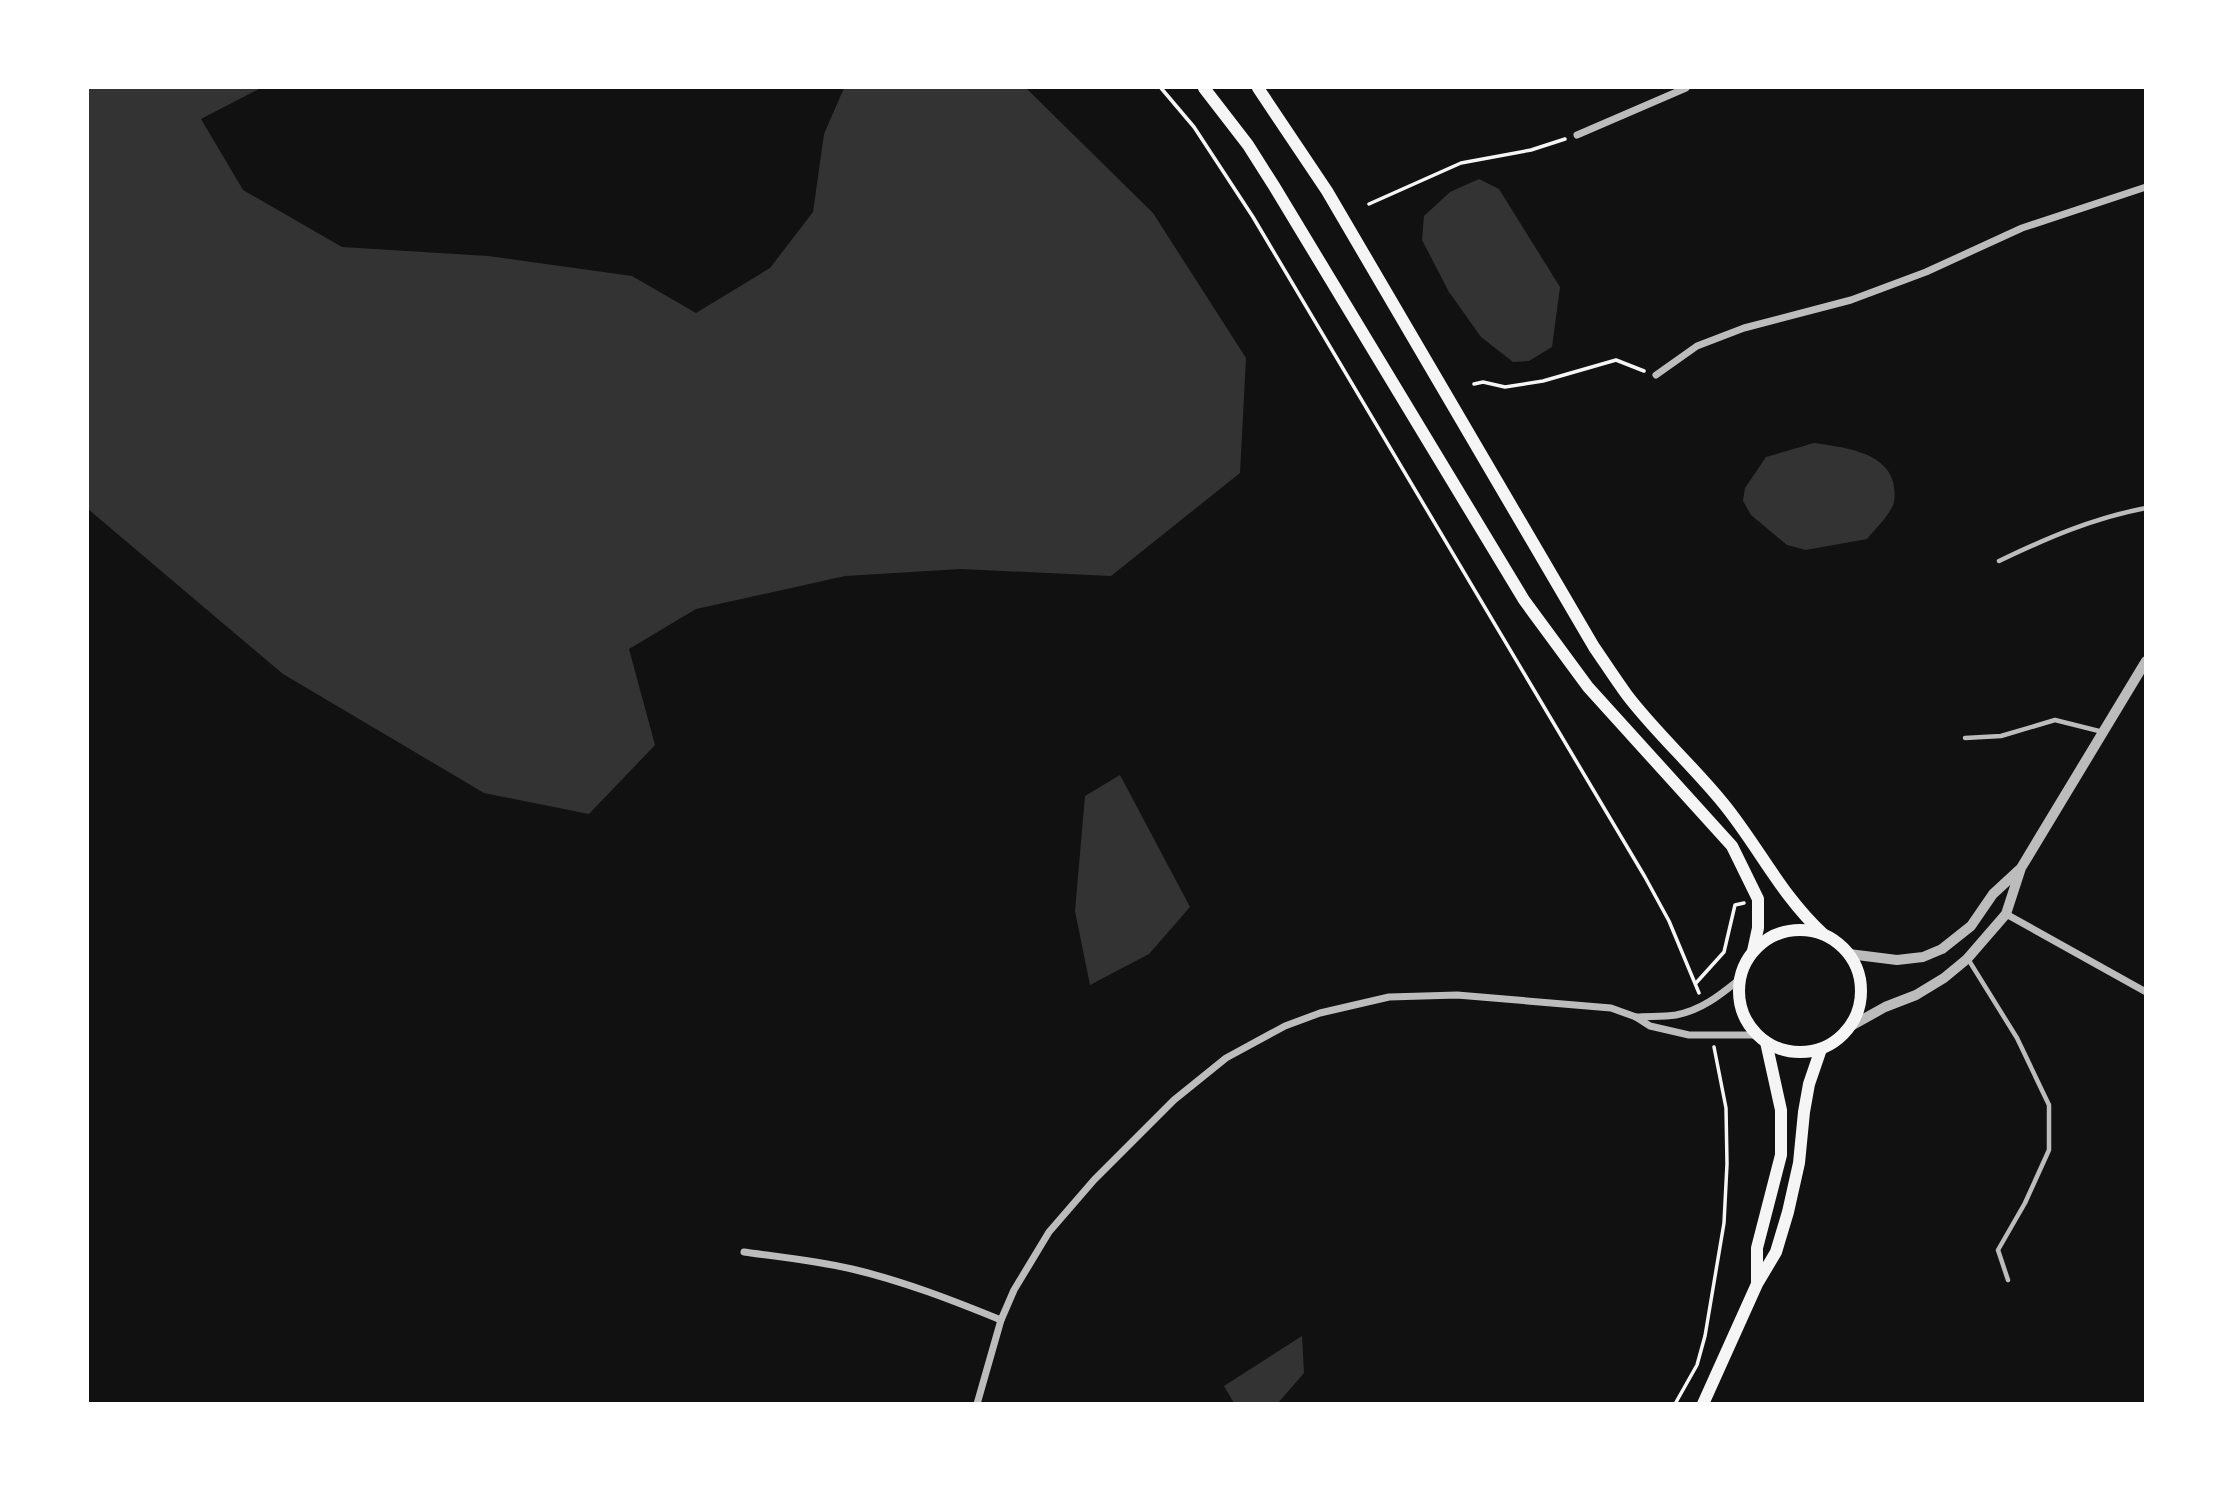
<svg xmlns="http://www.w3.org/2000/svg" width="2233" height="1491" viewBox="0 0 2233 1491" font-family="'Source Sans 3',sans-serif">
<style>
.water{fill:#333}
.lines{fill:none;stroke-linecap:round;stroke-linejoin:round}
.path{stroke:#f5f5f5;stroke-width:3.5}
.service{stroke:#bcbcbc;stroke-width:4.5}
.minor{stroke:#bcbcbc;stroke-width:7}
.tertiary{stroke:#bcbcbc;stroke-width:10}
.secondary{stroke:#f5f5f5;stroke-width:12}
</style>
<rect width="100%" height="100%" fill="#111"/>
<g class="water">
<polygon points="88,88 261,88 201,119 243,190 342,247 488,256 632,276 696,313 770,268 813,212 824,134 844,88 1026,88 1153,213 1246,358 1240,473 1111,576 961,569 845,576 696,609 629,649 655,745 589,814 484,793 283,674 88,509"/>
<polygon points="1479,179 1499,189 1560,287 1552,347 1529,361 1513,362 1481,337 1449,292 1422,240 1424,216 1450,192"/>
<path d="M1814,443C1841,447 1885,451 1893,482C1895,491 1896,502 1891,509C1885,520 1875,529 1867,539L1806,550L1787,545L1751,515L1743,501L1745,488L1766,457Z"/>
<polygon points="1120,775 1190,907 1149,954 1090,985 1075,911 1085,796"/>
<polygon points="1302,1336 1304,1373 1278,1403 1234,1403 1224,1386"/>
</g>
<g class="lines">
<g class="path">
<polyline points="1161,88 1194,127 1253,217 1645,877 1669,921 1699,993"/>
<polyline points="1369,204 1461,163 1531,150 1565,139"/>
<polyline points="1474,384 1483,382 1505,387 1543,381 1616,360 1644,371"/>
<polyline points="1696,983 1724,952 1735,905 1744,903"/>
<polyline points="1675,1404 1697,1365 1705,1336 1724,1223 1727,1164 1726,1108 1714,1047"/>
</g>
<g class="service">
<path d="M1999,561C2047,538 2093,518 2146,508"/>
<polyline points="1965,738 2001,736 2055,720 2103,732"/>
<polyline points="1968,959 2017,1038 2049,1105 2049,1150 2025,1203 1998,1250 2008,1280"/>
</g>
<g class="minor">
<polyline points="1577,135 1686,88"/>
<polyline points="1656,375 1697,346 1744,328 1851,300 1926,272 2022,228 2146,187"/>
<polyline points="2006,914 2146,992"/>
<path d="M1636,1017C1649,1016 1663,1017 1676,1015C1702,1010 1720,995 1740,979"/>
<path d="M744,1252C780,1257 817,1261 852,1269C903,1281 952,1300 1001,1320"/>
<polyline points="977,1404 1001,1320 1014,1290 1049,1232 1094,1180 1174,1100 1226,1058 1285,1026 1320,1013 1389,997 1457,995 1611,1008 1636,1017 1650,1026 1689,1035 1757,1035"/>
</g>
<g class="tertiary">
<polyline points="1849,954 1897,960 1923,957 1942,949 1971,926 1993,894 2019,870"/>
<polyline points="1851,1026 1885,1007 1916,995 1944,978 1967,959 2006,914 2021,868 2146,661"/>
</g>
<g class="secondary">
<polyline points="1204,88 1248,145 1274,186 1524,600 1588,687 1732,846 1758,899 1758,928 1753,951"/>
<path d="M1258,88L1327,191L1594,647C1605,663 1616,680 1627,695C1656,733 1693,766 1723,803C1759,847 1780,894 1823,934"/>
<circle cx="1800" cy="991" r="61"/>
<polyline points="1757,1283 1757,1248 1781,1155 1781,1110 1766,1042"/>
<polyline points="1703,1404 1757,1284 1776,1252 1788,1212 1799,1163 1804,1112 1809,1084 1821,1049"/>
</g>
</g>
<rect width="2233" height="1491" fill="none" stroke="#ffffff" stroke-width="178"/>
</svg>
